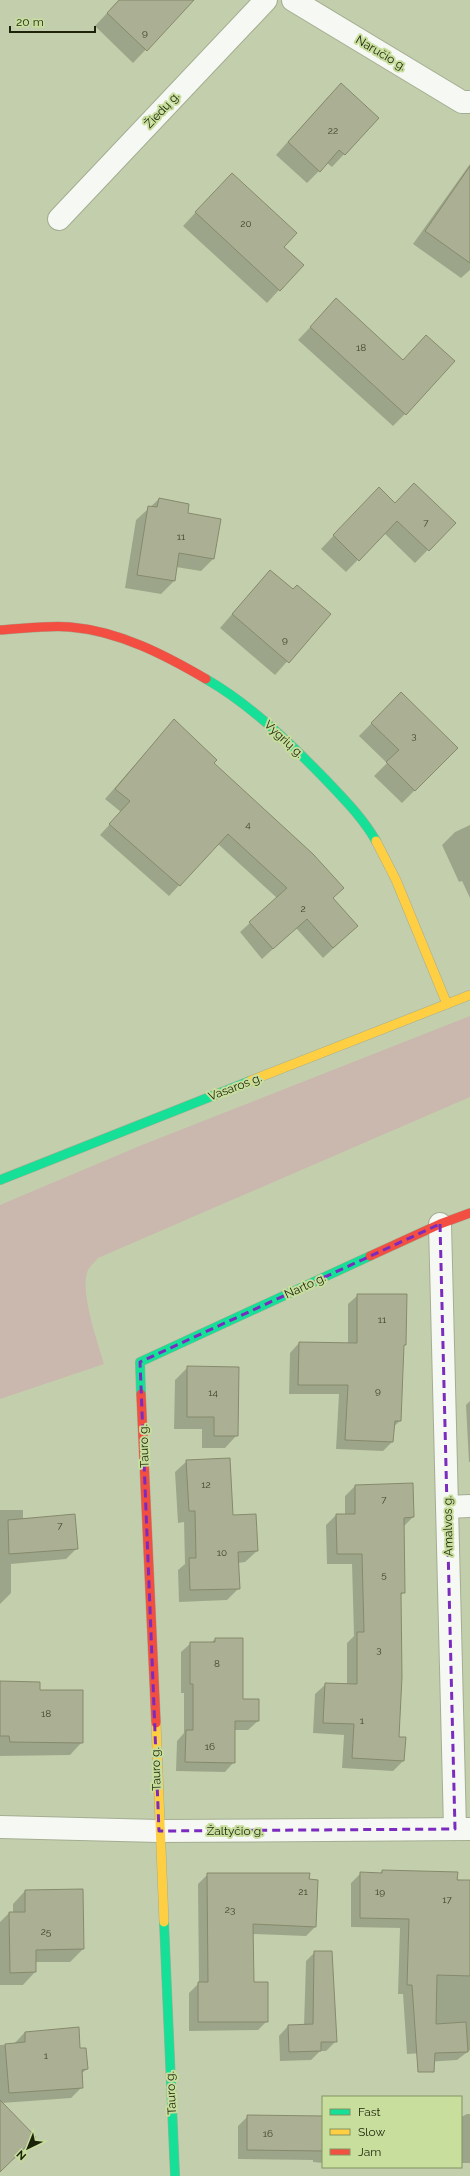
<svg xmlns="http://www.w3.org/2000/svg" width="470" height="2176" viewBox="0 0 470 2176" font-family="Raleway,sans-serif">
<style>
.green{fill:#cab7ad}
.shadow{fill:#0003}
.building{fill:#abaf93;stroke:#868a6d}
.lines{fill:none;stroke-linecap:round;stroke-linejoin:round}
.street-casing{stroke:#a4ad91;stroke-width:24}
.fast-casing{stroke:#a4ad91;stroke-width:10}
.slow-casing{stroke:#a4ad91;stroke-width:10}
.jam-casing{stroke:#a4ad91;stroke-width:10}
.street{stroke:#f6f8f3;stroke-width:22}
.fast{stroke:#16e098;stroke-width:9}
.slow{stroke:#ffcf43;stroke-width:9}
.jam{stroke:#f24e42;stroke-width:9}
.marked{fill:none;stroke:#7b2cbf;stroke-width:3;stroke-dasharray:8 5;stroke-linejoin:round}
.labels{text-anchor:middle;stroke-width:4;stroke-linejoin:round;paint-order:stroke}
.number-label{font-size:10px;fill:#40462c}
.street-label{font-size:12px;fill:#1c230a;stroke:#c8de9d}
</style>
<rect width="100%" height="100%" fill="#c3cfac"/>
<path class="green" d="M470,1016V1097L98,1258C95,1262 90,1266 88,1270C79,1290 98,1343 104,1364L0,1399V1205L142,1145Z"/>
<g class="shadow">
<polygon points="119,0 193,0 133,63 95,26"/>
<polygon points="328,97 378,118 332,167 327,163 307,183 276,155"/>
<polygon points="470,164 470,270 461,278 413,244"/>
<polygon points="219,187 282,247 279,290 267,303 183,226"/>
<polygon points="336,300 403,361 405,414 393,426 298,340"/>
<polygon points="159,499 187,514 213,559 201,571 176,567 174,581 161,594 125,588 136,520"/>
<polygon points="366,501 395,504 454,523 415,563 384,533 346,572 321,549"/>
<polygon points="258,584 292,590 329,615 275,675 220,628"/>
<polygon points="401,693 457,748 402,803 374,776 387,763 359,736"/>
<polygon points="174,720 357,926 323,958 296,928 262,959 240,932 277,898 218,844 169,896 100,835 121,812 105,799"/>
<polygon points="470,825 470,898 462,881 459,882 442,845 455,832"/>
<polygon points="358,1295 405,1344 403,1347 400,1421 393,1427 392,1442 383,1451 336,1449 339,1394 289,1394 290,1353 299,1343 348,1344 348,1304"/>
<polygon points="188,1367 237,1435 225,1448 202,1448 202,1429 174,1429 175,1380"/>
<polygon points="470,1401 470,1462 469,1462 466,1405"/>
<polygon points="187,1461 257,1551 245,1562 238,1563 238,1589 227,1600 179,1602 178,1570 185,1564 184,1522 178,1523 175,1472"/>
<polygon points="355,1486 413,1517 403,1527 404,1592 400,1596 398,1738 403,1761 393,1771 342,1768 344,1735 313,1733 315,1694 326,1684 347,1685 347,1643 354,1636 352,1564 327,1564 326,1525 336,1515 345,1515 345,1496"/>
<polygon points="0,1510 23,1510 23,1519 77,1548 66,1559 11,1564 11,1593 0,1604"/>
<polygon points="215,1639 242,1700 258,1721 248,1730 234,1730 234,1762 225,1772 176,1771 177,1741 184,1733 184,1693 181,1693 181,1652 191,1643 211,1643"/>
<polygon points="0,1683 39,1691 82,1742 70,1755 0,1756"/>
<polygon points="382,1871 470,1881 470,2050 457,2060 426,2062 425,2053 407,2054 403,1994 398,1994 400,1928 351,1927 351,1883 361,1873 380,1874"/>
<polygon points="208,1874 308,1880 315,1927 306,1936 252,1934 253,1983 267,2021 258,2030 189,2031 189,1993 199,1983 198,1884"/>
<polygon points="25,1891 83,1949 70,1962 35,1962 35,1972 23,1985 0,1985 0,1922 9,1913 13,1913 13,1904"/>
<polygon points="315,1952 336,2041 326,2051 320,2051 311,2060 280,2061 279,2036 288,2026 304,2026 306,1961"/>
<polygon points="25,2032 79,2049 87,2069 81,2074 82,2087 71,2098 2,2103 0,2171 0,2045 14,2044"/>
<polygon points="467,2114 470,2114 470,2163 461,2163 461,2117"/>
<polygon points="323,2115 323,2163 313,2162 313,2160 238,2159 238,2126 248,2116 320,2117"/>
</g>
<g class="building">
<polygon points="119,0 194,0 147,51 107,13"/>
<polygon points="341,83 379,118 345,155 339,150 320,172 288,142"/>
<polygon points="470,166 470,263 425,231"/>
<polygon points="232,173 297,233 284,247 304,265 280,291 195,212"/>
<polygon points="336,298 403,360 426,335 455,361 406,415 310,327"/>
<polygon points="414,483 456,523 429,551 397,521 359,561 333,535 379,487 395,503"/>
<polygon points="159,498 189,504 188,513 221,519 214,559 179,553 175,581 137,575 148,506 157,507"/>
<polygon points="270,570 293,589 297,585 331,614 289,663 232,614"/>
<polygon points="401,692 458,748 415,791 386,762 399,750 371,723"/>
<polygon points="174,719 217,760 214,763 313,854 344,888 333,898 358,926 333,948 307,919 273,949 249,922 287,888 228,834 180,886 109,824 130,801 115,789"/>
<polygon points="357,1294 407,1294 406,1345 404,1345 401,1421 395,1421 393,1442 345,1440 348,1385 298,1385 299,1342 357,1343"/>
<polygon points="187,1366 239,1367 238,1436 214,1436 214,1417 187,1417"/>
<polygon points="230,1458 233,1515 256,1514 258,1551 238,1552 240,1589 190,1590 189,1558 196,1558 195,1511 189,1511 186,1460"/>
<polygon points="413,1483 414,1517 404,1518 405,1593 401,1593 402,1677 399,1737 406,1737 404,1761 352,1758 354,1724 323,1723 325,1683 357,1684 357,1632 364,1632 362,1554 337,1554 336,1514 355,1514 355,1485"/>
<polygon points="75,1514 78,1549 9,1554 8,1520"/>
<polygon points="215,1638 243,1638 243,1699 259,1699 259,1721 235,1721 235,1763 185,1762 186,1730 193,1730 193,1684 190,1684 190,1642 215,1642"/>
<polygon points="0,1681 40,1682 40,1690 83,1690 83,1743 10,1742 9,1736 0,1736"/>
<polygon points="382,1870 458,1872 457,1880 470,1880 470,1976 437,1975 436,2024 466,2022 468,2052 435,2053 434,2072 418,2072 412,1985 407,1985 409,1919 360,1918 360,1872 382,1873"/>
<polygon points="207,1873 310,1873 309,1879 318,1880 316,1927 253,1924 254,1982 268,1982 268,2022 198,2022 198,1982 208,1982"/>
<polygon points="83,1889 84,1949 36,1950 36,1972 10,1973 9,1912 25,1912 25,1890"/>
<polygon points="314,1951 332,1951 337,2042 321,2042 321,2051 289,2052 288,2025 313,2024"/>
<polygon points="79,2027 80,2048 86,2048 88,2069 82,2070 83,2088 9,2093 5,2044 25,2042 25,2032"/>
<polygon points="0,2100 36,2137 0,2172"/>
<polygon points="247,2115 323,2116 323,2151 247,2150"/>
</g>
<g class="lines">
<defs>
<g id="street">
<polyline points="293,0 462,102 470,102"/>
<polyline points="59,219 266,0"/>
<polyline points="440,1224 455,1829"/>
<polyline points="447,1507 470,1506"/>
<polyline points="0,1827 159,1831 470,1829"/>
</g>
<g id="fast">
<path d="M206,679C251,705 290,743 326,780C344,799 363,818 376,841"/>
<polyline points="0,1180 250,1081"/>
<polyline points="141,1394 140,1362 370,1256"/>
<polyline points="164,1922 175,2176"/>
</g>
<g id="slow">
<polyline points="376,841 396,880 447,1004"/>
<polyline points="250,1081 470,995"/>
<polyline points="156,1723 164,1922"/>
</g>
<g id="jam">
<path d="M0,630C23,629 47,625 70,627C119,631 165,655 206,679"/>
<polyline points="370,1256 440,1224 470,1213"/>
<polyline points="141,1394 156,1723"/>
</g>
</defs>
<use href="#street" class="street-casing"/>
<use href="#fast" class="fast-casing"/>
<use href="#slow" class="slow-casing"/>
<use href="#jam" class="jam-casing"/>
<use href="#street" class="street"/>
<use href="#fast" class="fast"/>
<use href="#slow" class="slow"/>
<use href="#jam" class="jam"/>
</g>
<path class="marked" d="M440,1224L455,1829L159,1831L140,1362Z"/>
<g class="labels">
<g class="number-label">
<text x="145" y="36">9</text>
<text x="333" y="134">22</text>
<text x="246" y="227">20</text>
<text x="361" y="351">18</text>
<text x="426" y="526">7</text>
<text x="181" y="540">11</text>
<text x="285" y="643">9</text>
<text x="414" y="739">3</text>
<text x="248" y="828">4</text>
<text x="303" y="912">2</text>
<text x="382" y="1323">11</text>
<text x="378" y="1394">9</text>
<text x="213" y="1396">14</text>
<text x="206" y="1488">12</text>
<text x="384" y="1503">7</text>
<text x="60" y="1529">7</text>
<text x="222" y="1556">10</text>
<text x="384" y="1578">5</text>
<text x="379" y="1653">3</text>
<text x="217" y="1667">8</text>
<text x="46" y="1717">18</text>
<text x="362" y="1724">1</text>
<text x="210" y="1750">16</text>
<text x="303" y="1895">21</text>
<text x="380" y="1895">19</text>
<text x="447" y="1903">17</text>
<text x="230" y="1913">23</text>
<text x="46" y="1935">25</text>
<text x="46" y="2059">1</text>
<text x="268" y="2137">16</text>
</g>
<g class="street-label">
<text transform="translate(381 53) rotate(31)" y="4">Naručio g.</text>
<text transform="translate(162 110) rotate(-47)" y="4">Žiedų g.</text>
<text transform="translate(284 739) rotate(43)" y="4">Vygrių g.</text>
<text transform="translate(235 1087) rotate(-21)" y="4">Vasaros g.</text>
<text transform="translate(305 1286) rotate(-25)" y="4">Narto g.</text>
<text transform="translate(144 1446) rotate(-92)" y="4">Tauro g.</text>
<text transform="translate(448 1526) rotate(-91)" y="4">Amalvos g.</text>
<text transform="translate(156 1769) rotate(-92)" y="4">Tauro g.</text>
<text x="235" y="1835">Žaltyčio g.</text>
<text transform="translate(171 2093) rotate(-93)" y="4">Tauro g.</text>
</g>
</g>
<rect x="322" y="2096" width="140" height="72" fill="#c8de9d" stroke="#839362"/>
<rect x="330" y="2109" width="20" height="6" fill="#16e098" stroke="#839362"/>
<text x="358" y="2116" font-size="12" fill="#1c230a">Fast</text>
<rect x="330" y="2129" width="20" height="6" fill="#ffcf43" stroke="#839362"/>
<text x="358" y="2136" font-size="12" fill="#1c230a">Slow</text>
<rect x="330" y="2149" width="20" height="6" fill="#f24e42" stroke="#839362"/>
<text x="358" y="2156" font-size="12" fill="#1c230a">Jam</text>
<g transform="translate(28 2148) rotate(223)" stroke="#c8de9d" stroke-width="3" paint-order="stroke">
<path d="M0-3L7 15L0 10L-7 15Z" fill="#1c230a"/>
<text y="-6" font-size="11" font-weight="bold" text-anchor="middle" fill="#1c230a">N</text>
</g>
<path d="M10 26v6h85v-6" fill="none" stroke="#1c230a" stroke-width="2"/>
<text x="16" y="26" font-size="12" fill="#1c230a" stroke="#c8de9d" stroke-width="3" paint-order="stroke">20 m</text>
</svg>
